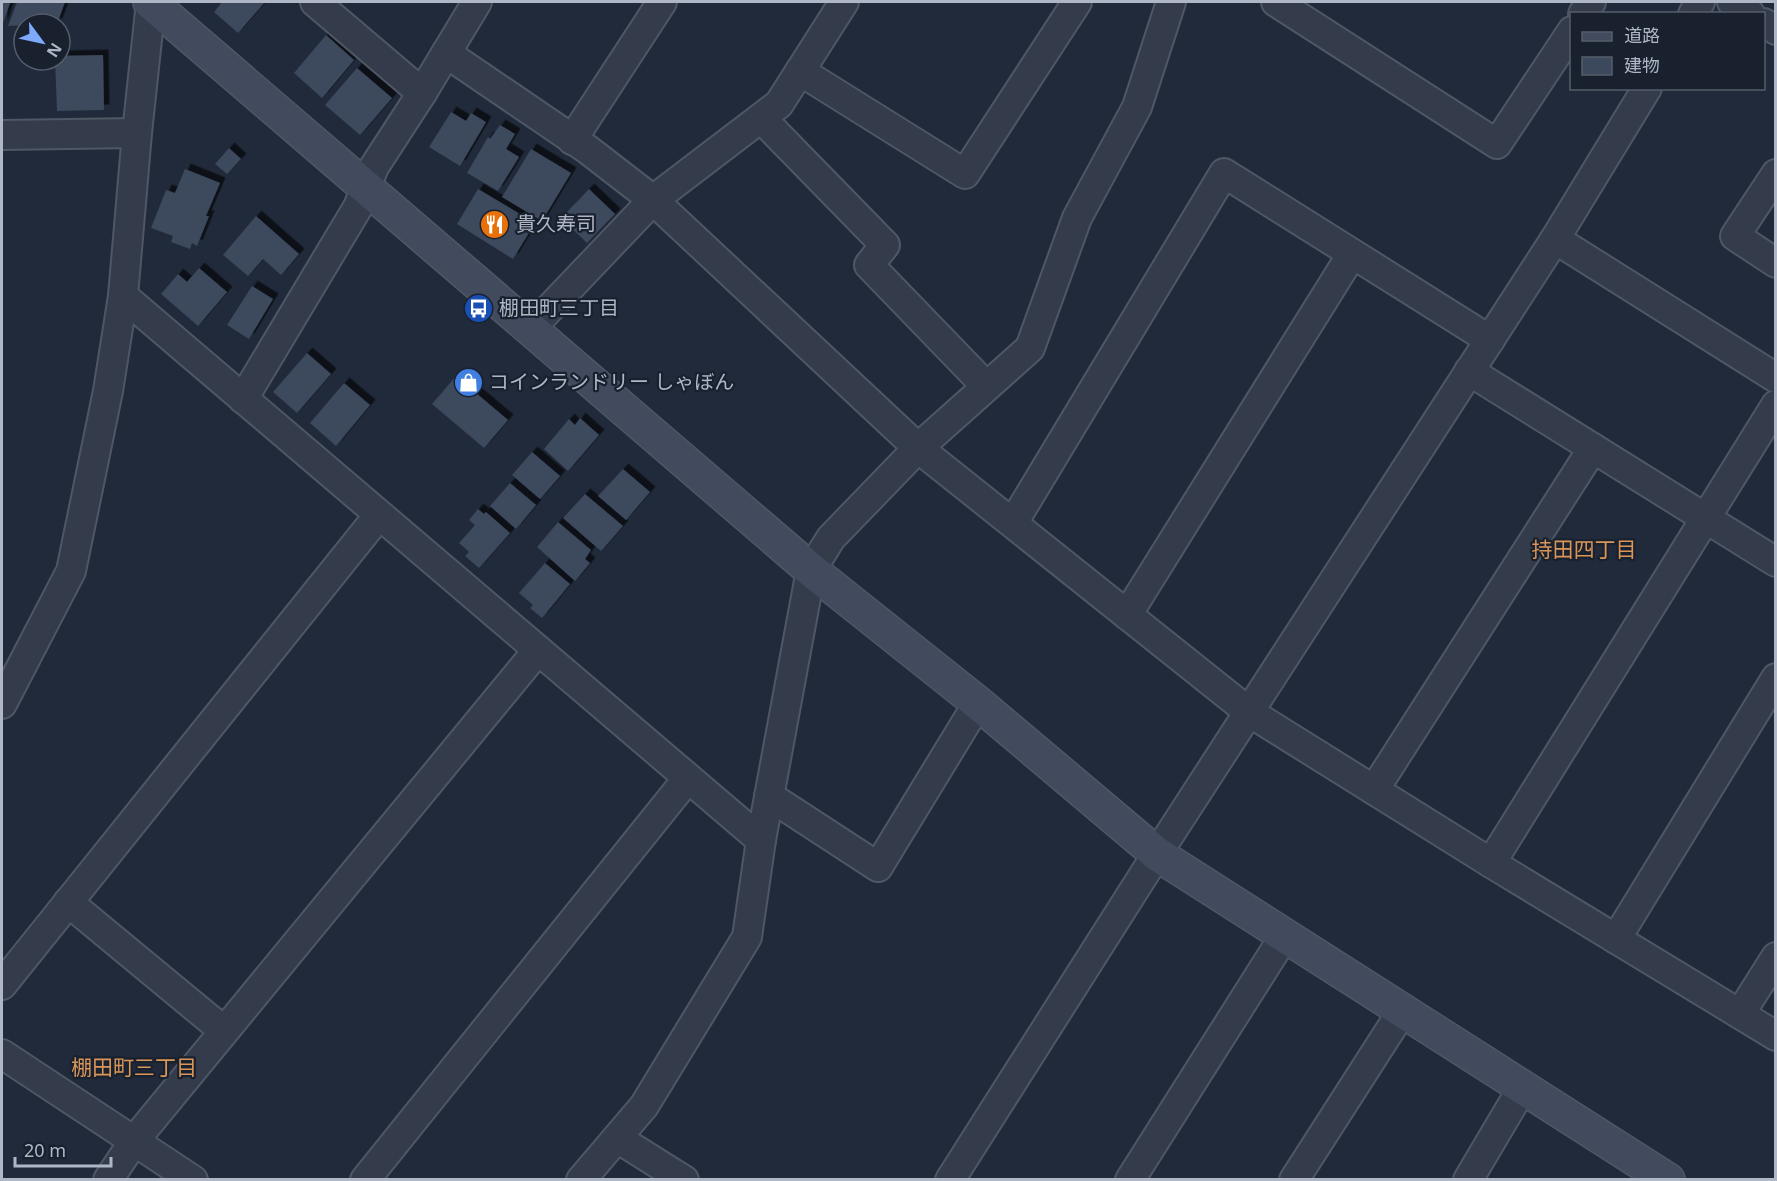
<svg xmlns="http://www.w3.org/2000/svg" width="1777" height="1181" viewBox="0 0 1777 1181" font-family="'Noto Sans','Noto Sans JP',sans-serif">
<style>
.building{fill:#3c485b;filter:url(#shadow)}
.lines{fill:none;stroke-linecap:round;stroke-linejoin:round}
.street-casing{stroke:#4f5765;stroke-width:32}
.secondary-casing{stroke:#4f5765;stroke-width:36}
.street{stroke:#343c4b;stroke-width:28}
.secondary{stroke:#424b5e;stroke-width:33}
.labels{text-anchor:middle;stroke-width:4.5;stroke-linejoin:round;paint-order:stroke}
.poi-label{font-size:20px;fill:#afb7c7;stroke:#19212f;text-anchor:start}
.neighbourhood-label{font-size:21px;fill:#d99658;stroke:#19212f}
</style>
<defs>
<filter id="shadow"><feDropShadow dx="5.5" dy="-5.5" stdDeviation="0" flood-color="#0009"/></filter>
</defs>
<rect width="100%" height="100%" fill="#202a3a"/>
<g class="building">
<polygon points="2,2 10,3 2,26"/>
<polygon points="17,2 65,2 57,24 43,20 41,24 8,26"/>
<polygon points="222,2 265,2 238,33 214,12"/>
<polygon points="326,35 354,60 322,98 294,73"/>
<polygon points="103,55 104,110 57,111 55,60 60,60 60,56"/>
<polygon points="357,68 392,98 360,135 325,105"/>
<polygon points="451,112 466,121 471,113 486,122 460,166 429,147"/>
<polygon points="500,125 515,134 506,149 519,157 498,191 467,173 488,137 490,139"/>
<polygon points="229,148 241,159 227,174 215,164"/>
<polygon points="531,149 571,173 542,221 502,197"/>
<polygon points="185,169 220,183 206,216 209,216 197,246 192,243 190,249 171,242 173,236 151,228 166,190 175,193"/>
<polygon points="478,189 535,223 513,259 457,224"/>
<polygon points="589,189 615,214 587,243 561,218"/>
<polygon points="256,216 299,254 281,275 263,259 248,276 223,255"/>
<polygon points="199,268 227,292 198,326 161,294 178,274 187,282"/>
<polygon points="252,286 273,299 249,339 227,325"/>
<polygon points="307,353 331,374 297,413 273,392"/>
<polygon points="456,376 508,420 484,448 432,404"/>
<polygon points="344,383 370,405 336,446 310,423"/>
<polygon points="580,418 599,435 568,471 544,449 569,419 575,425"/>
<polygon points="532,452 560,476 540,499 512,475"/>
<polygon points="623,469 650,492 626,520 598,496"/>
<polygon points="510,483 536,505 516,529 490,506"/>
<polygon points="585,494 623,526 601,551 563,518"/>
<polygon points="478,509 484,514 486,512 510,533 479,568 465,556 469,552 459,543 475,525 469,520"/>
<polygon points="558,522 591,550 585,559 590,563 575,581 537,547"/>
<polygon points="545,563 570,584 542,618 530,608 533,605 519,593"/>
</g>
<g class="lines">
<defs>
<g id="street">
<polyline points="315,2 422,93"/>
<polyline points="1276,2 1497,144 1572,31"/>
<polyline points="1732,2 1750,14"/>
<polyline points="1583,14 1591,2"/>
<polyline points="1693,14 1700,2"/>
<polyline points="1764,23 1776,30"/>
<polyline points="446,53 587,149 653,200 918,448 1249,712 1491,863 1776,1036"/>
<polyline points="800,71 965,174 1077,2"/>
<polyline points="761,118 885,245 869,265 986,386"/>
<polyline points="2,135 137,133"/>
<polyline points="572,140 662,2"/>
<polyline points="1776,174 1735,236 1776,263"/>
<polyline points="1555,239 1776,378"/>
<polyline points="123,296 761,840"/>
<polyline points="530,329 653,200 779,104 844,2"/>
<polyline points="1469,371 1776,562"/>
<polyline points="243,399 358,207 374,167 422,93 477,2"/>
<polyline points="1013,523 1224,173 1490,340"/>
<polyline points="1127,615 1352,254"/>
<polyline points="2,704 71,571 108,391 123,296 137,133 151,2"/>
<polyline points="1374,790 1593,448"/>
<polyline points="769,796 878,867 978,703"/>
<polyline points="1491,863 1776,405"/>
<polyline points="68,902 224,1031"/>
<polyline points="1616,939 1776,678"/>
<polyline points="2,985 379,515"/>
<polyline points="1740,1014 1776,957"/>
<polyline points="2,1054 193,1180"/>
<polyline points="617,1138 684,1180"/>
<polyline points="108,1180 134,1141 538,650"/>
<polyline points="365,1180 688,778"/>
<polyline points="581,1180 644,1106 747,937 761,840 811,570 831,538 918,448 1030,348 1077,218 1137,107 1171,2"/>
<polyline points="950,1180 1157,854 1555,239 1647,88"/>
<polyline points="1130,1180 1285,935"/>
<polyline points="1294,1180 1403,1010"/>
<polyline points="1468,1180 1523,1087"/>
</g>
<polyline id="secondary" points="150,2 811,570 978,703 1157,854 1668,1180"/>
</defs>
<use href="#street" class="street-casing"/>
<use href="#secondary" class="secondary-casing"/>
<use href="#street" class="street"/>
<use href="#secondary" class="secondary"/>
</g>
<defs>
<symbol id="restaurant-disc" viewBox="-11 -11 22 22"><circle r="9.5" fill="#e8710a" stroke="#19212f"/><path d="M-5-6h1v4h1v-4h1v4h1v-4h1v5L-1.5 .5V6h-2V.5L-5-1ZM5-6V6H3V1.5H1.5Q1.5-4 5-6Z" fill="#fff"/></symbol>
<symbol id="bus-disc" viewBox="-11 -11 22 22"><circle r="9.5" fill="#1a4fb4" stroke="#19212f"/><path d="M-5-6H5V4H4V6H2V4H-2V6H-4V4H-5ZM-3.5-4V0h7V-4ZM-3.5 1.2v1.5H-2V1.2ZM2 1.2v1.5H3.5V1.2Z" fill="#fff"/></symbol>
<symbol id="shop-disc" viewBox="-11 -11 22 22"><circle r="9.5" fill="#3f7fe0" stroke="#19212f"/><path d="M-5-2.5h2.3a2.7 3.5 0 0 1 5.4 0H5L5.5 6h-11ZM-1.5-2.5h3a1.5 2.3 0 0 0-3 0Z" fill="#fff"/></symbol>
</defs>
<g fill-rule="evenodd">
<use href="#restaurant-disc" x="478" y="208" width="33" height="33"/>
<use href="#bus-disc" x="462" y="292" width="33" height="33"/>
<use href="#shop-disc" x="452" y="366" width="33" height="33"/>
</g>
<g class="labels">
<g class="poi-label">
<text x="516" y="231">貴久寿司</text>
<text x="499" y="315">棚田町三丁目</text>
<text x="489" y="389">コインランドリー しゃぼん</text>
</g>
<g class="neighbourhood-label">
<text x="1584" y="557">持田四丁目</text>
<text x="134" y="1075">棚田町三丁目</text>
</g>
</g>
<rect width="1777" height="1181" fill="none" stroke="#afb7c7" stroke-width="6"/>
<rect x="1570" y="12" width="195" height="78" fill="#19212f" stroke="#555d6c" stroke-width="1.5"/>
<rect x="1582" y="32" width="30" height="9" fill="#424b5e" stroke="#555d6c" stroke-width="1.5"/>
<text x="1624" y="42" font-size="18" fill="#afb7c7">道路</text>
<rect x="1582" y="57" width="30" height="18" fill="#3c485b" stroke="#555d6c" stroke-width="1.5"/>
<text x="1624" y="72" font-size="18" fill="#afb7c7">建物</text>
<g transform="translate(42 42) rotate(123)"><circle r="28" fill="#19212f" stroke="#555d6c" stroke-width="1.5"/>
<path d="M0-4.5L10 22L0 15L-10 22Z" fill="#7ea9fd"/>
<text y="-9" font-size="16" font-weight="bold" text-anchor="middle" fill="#afb7c7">N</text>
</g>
<path d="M15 1157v9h96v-9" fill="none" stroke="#afb7c7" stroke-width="3"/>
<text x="24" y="1157" font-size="18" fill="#afb7c7" stroke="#19212f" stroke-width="4.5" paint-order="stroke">20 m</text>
</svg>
